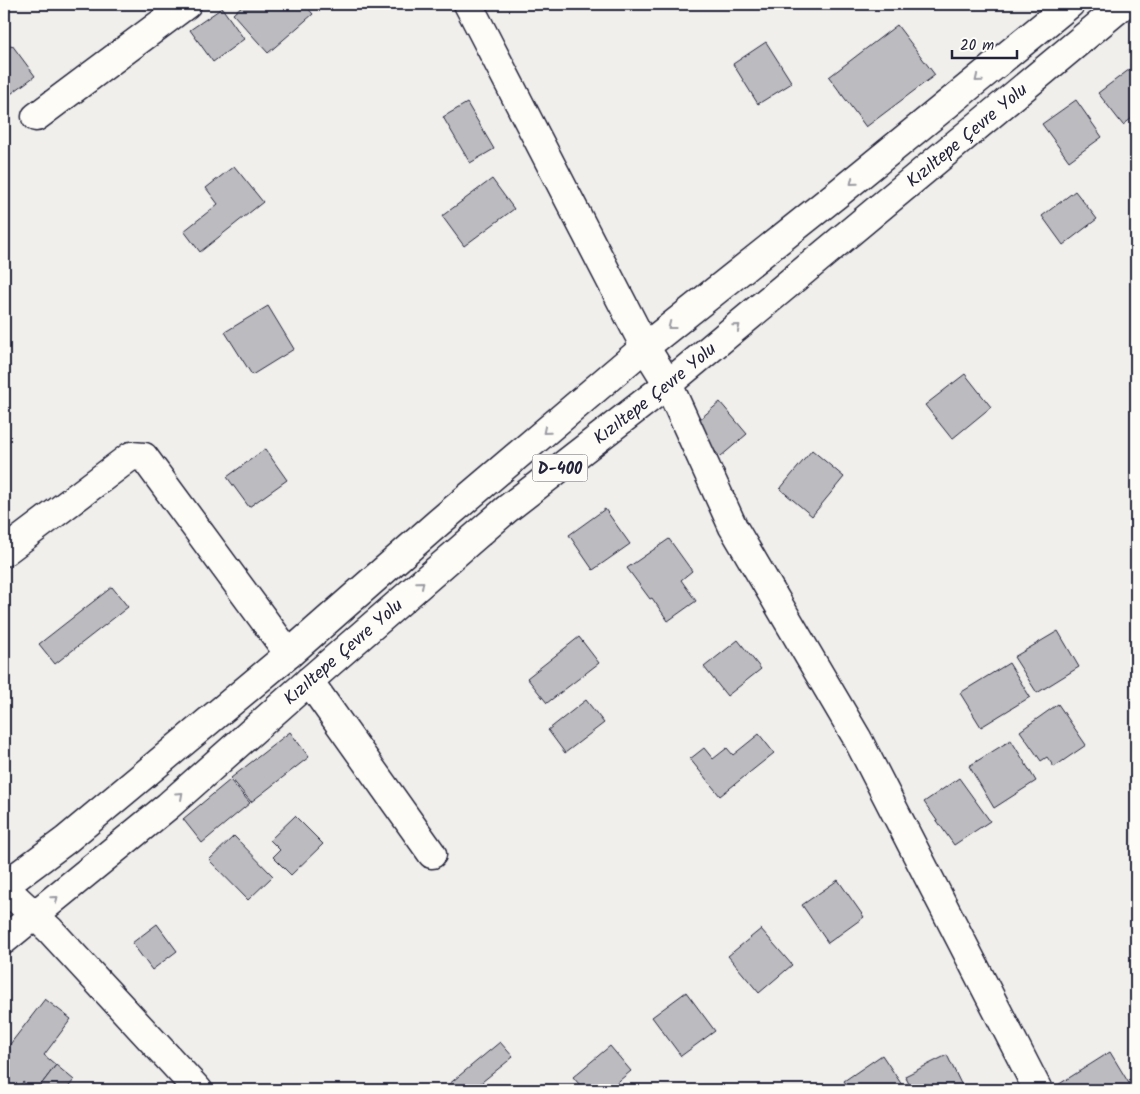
<svg xmlns="http://www.w3.org/2000/svg" width="1140" height="1094" viewBox="0 0 1140 1094" font-family="Kalam,sans-serif">
<style>
.building{fill:#bcbcc0;stroke:#22223b}
.lines{fill:none;stroke-linecap:round;stroke-linejoin:round}
.minor-casing{stroke:#22223b;stroke-width:31}
.highway-casing{stroke:#22223b;stroke-width:31}
.minor{stroke:#fdfcf7;stroke-width:28}
.highway{stroke:#fdfcf7;stroke-width:28}
.oneway{stroke:#9a9aa2}
.labels{text-anchor:middle;stroke-width:4;stroke-linejoin:round;paint-order:stroke}
.shield{fill:#fdfcf7;stroke:#646373;stroke-width:1}
.shield-label{font-size:16px;font-weight:bold;fill:#22223b}
.street-label{font-size:18px;fill:#22223b;stroke:#fdfcf7}
</style>
<rect width="100%" height="100%" fill="#f0efec"/>
<filter id="ink" filterUnits="userSpaceOnUse"><feTurbulence type="fractalNoise" baseFrequency=".02" numOctaves="2"/><feDisplacementMap in="SourceGraphic" scale="10" xChannelSelector="R" yChannelSelector="G"/><feConvolveMatrix kernelMatrix="1 2 1 2 8 2 1 2 1" color-interpolation-filters="sRGB"/></filter>
<g filter="url(#ink)">
<g class="building">
<polygon points="244,4 304,4 313,14 268,53 233,14"/>
<polygon points="222,8 244,39 213,62 190,30"/>
<polygon points="897,25 935,75 866,127 829,77"/>
<polygon points="766,42 792,83 758,104 733,64"/>
<polygon points="12,45 35,76 4,99 4,51"/>
<polygon points="1134,66 1136,69 1136,115 1123,125 1098,93"/>
<polygon points="1076,100 1102,137 1069,161 1042,124"/>
<polygon points="467,103 494,149 470,163 443,117"/>
<polygon points="234,166 263,202 200,252 184,231 218,204 206,188"/>
<polygon points="492,179 514,209 464,246 442,216"/>
<polygon points="1075,191 1097,219 1063,245 1042,216"/>
<polygon points="268,306 294,349 252,375 225,332"/>
<polygon points="965,374 991,407 952,439 925,405"/>
<polygon points="720,402 747,434 720,457 693,425"/>
<polygon points="265,449 287,480 249,507 227,477"/>
<polygon points="812,450 844,477 812,516 780,489"/>
<polygon points="605,509 630,544 593,570 569,535"/>
<polygon points="669,539 692,571 681,580 696,601 668,621 652,598 650,599 627,568"/>
<polygon points="112,587 128,607 55,664 39,644"/>
<polygon points="1058,631 1079,667 1037,693 1014,657"/>
<polygon points="579,637 599,663 547,703 527,678"/>
<polygon points="738,640 761,669 727,696 704,667"/>
<polygon points="1009,663 1030,697 981,727 960,693"/>
<polygon points="586,700 604,723 565,753 548,730"/>
<polygon points="1058,704 1086,745 1054,767 1047,757 1041,761 1020,731"/>
<polygon points="290,732 309,757 251,802 231,778"/>
<polygon points="759,734 774,753 720,796 690,759 704,748 713,759 727,748 733,755"/>
<polygon points="1011,740 1036,781 994,808 969,766"/>
<polygon points="959,778 990,821 954,845 924,802"/>
<polygon points="230,780 250,803 202,843 183,819"/>
<polygon points="295,816 323,844 291,875 273,857 280,850 270,840"/>
<polygon points="234,836 273,876 248,900 209,860"/>
<polygon points="838,880 864,917 828,943 802,905"/>
<polygon points="157,924 177,951 152,970 132,943"/>
<polygon points="761,929 792,965 759,993 728,956"/>
<polygon points="686,992 715,1031 681,1056 652,1017"/>
<polygon points="45,999 71,1019 44,1055 56,1065 37,1090 33,1090 23,1082 17,1090 12,1090 4,1084 4,1052"/>
<polygon points="500,1042 513,1057 472,1090 452,1090 448,1085"/>
<polygon points="610,1046 631,1071 608,1090 584,1090 573,1077"/>
<polygon points="1110,1052 1133,1090 1054,1090 1053,1088"/>
<polygon points="882,1055 902,1085 895,1090 850,1090 844,1081"/>
<polygon points="947,1055 964,1090 912,1090 905,1076"/>
<polygon points="56,1065 74,1080 66,1090 37,1090"/>
</g>
<g class="lines">
<defs>
<g id="minor">
<polyline points="468,4 645,347 668,384 733,527 857,738 1038,1090"/>
<polyline points="36,117 187,4"/>
<polyline points="4,552 131,456 144,457 289,654"/>
<polyline points="309,681 432,854"/>
<polyline points="4,887 50,930 198,1090"/>
</g>
<g id="highway">
<polyline points="4,886 66,840 289,654 438,523 645,347 841,191 1070,4"/>
<path id="s1" d="M4,940L168,806L309,681L507,509L668,384L1124,4"/>
</g>
</defs>
<use href="#minor" class="minor-casing"/>
<use href="#highway" class="highway-casing"/>
<use href="#minor" class="minor"/>
<use href="#highway" class="highway"/>
</g>
<defs><path id="oneway-chevron" d="M-2-3.5L2.5 0L-2 3.5" fill="none" stroke-width="1.6" stroke-linecap="round" stroke-linejoin="round" transform="scale(1.25)"/></defs>
<g class="oneway">
<use href="#oneway-chevron" transform="translate(978 79) rotate(141)"/>
<use href="#oneway-chevron" transform="translate(853 182) rotate(141)"/>
<use href="#oneway-chevron" transform="translate(671 326) rotate(142)"/>
<use href="#oneway-chevron" transform="translate(737 327) rotate(-40)"/>
<use href="#oneway-chevron" transform="translate(546 431) rotate(140)"/>
<use href="#oneway-chevron" transform="translate(421 584) rotate(-41)"/>
<use href="#oneway-chevron" transform="translate(180 795) rotate(-42)"/>
<use href="#oneway-chevron" transform="translate(55 899) rotate(-39)"/>
</g>
</g>
<g class="labels">
<rect class="shield" x="532.5" y="454.5" width="55" height="27" rx="4"/>
<g class="shield-label">
<text x="560" y="474">D-400</text>
</g>
<g class="street-label">
<text dy="6" stroke="none"><textPath href="#s1" startOffset="1255">Kızıltepe Çevre Yolu</textPath></text>
<text dy="6" stroke="none"><textPath href="#s1" startOffset="850">Kızıltepe Çevre Yolu</textPath></text>
<text dy="6" stroke="none"><textPath href="#s1" startOffset="445">Kızıltepe Çevre Yolu</textPath></text>
</g>
</g>
<rect width="1140" height="1094" fill="none" stroke="#fdfcf7" stroke-width="20"/>
<rect x="10" y="10" width="1120" height="1074" fill="none" stroke="#22223b" stroke-width="2" filter="url(#ink)"/>
<path d="M952 50v8h65v-8" fill="none" stroke="#22223b" stroke-width="2.5"/>
<text x="960" y="50" font-size="15" fill="#22223b" stroke="#fdfcf7" stroke-width="4" paint-order="stroke">20 m</text>
</svg>
